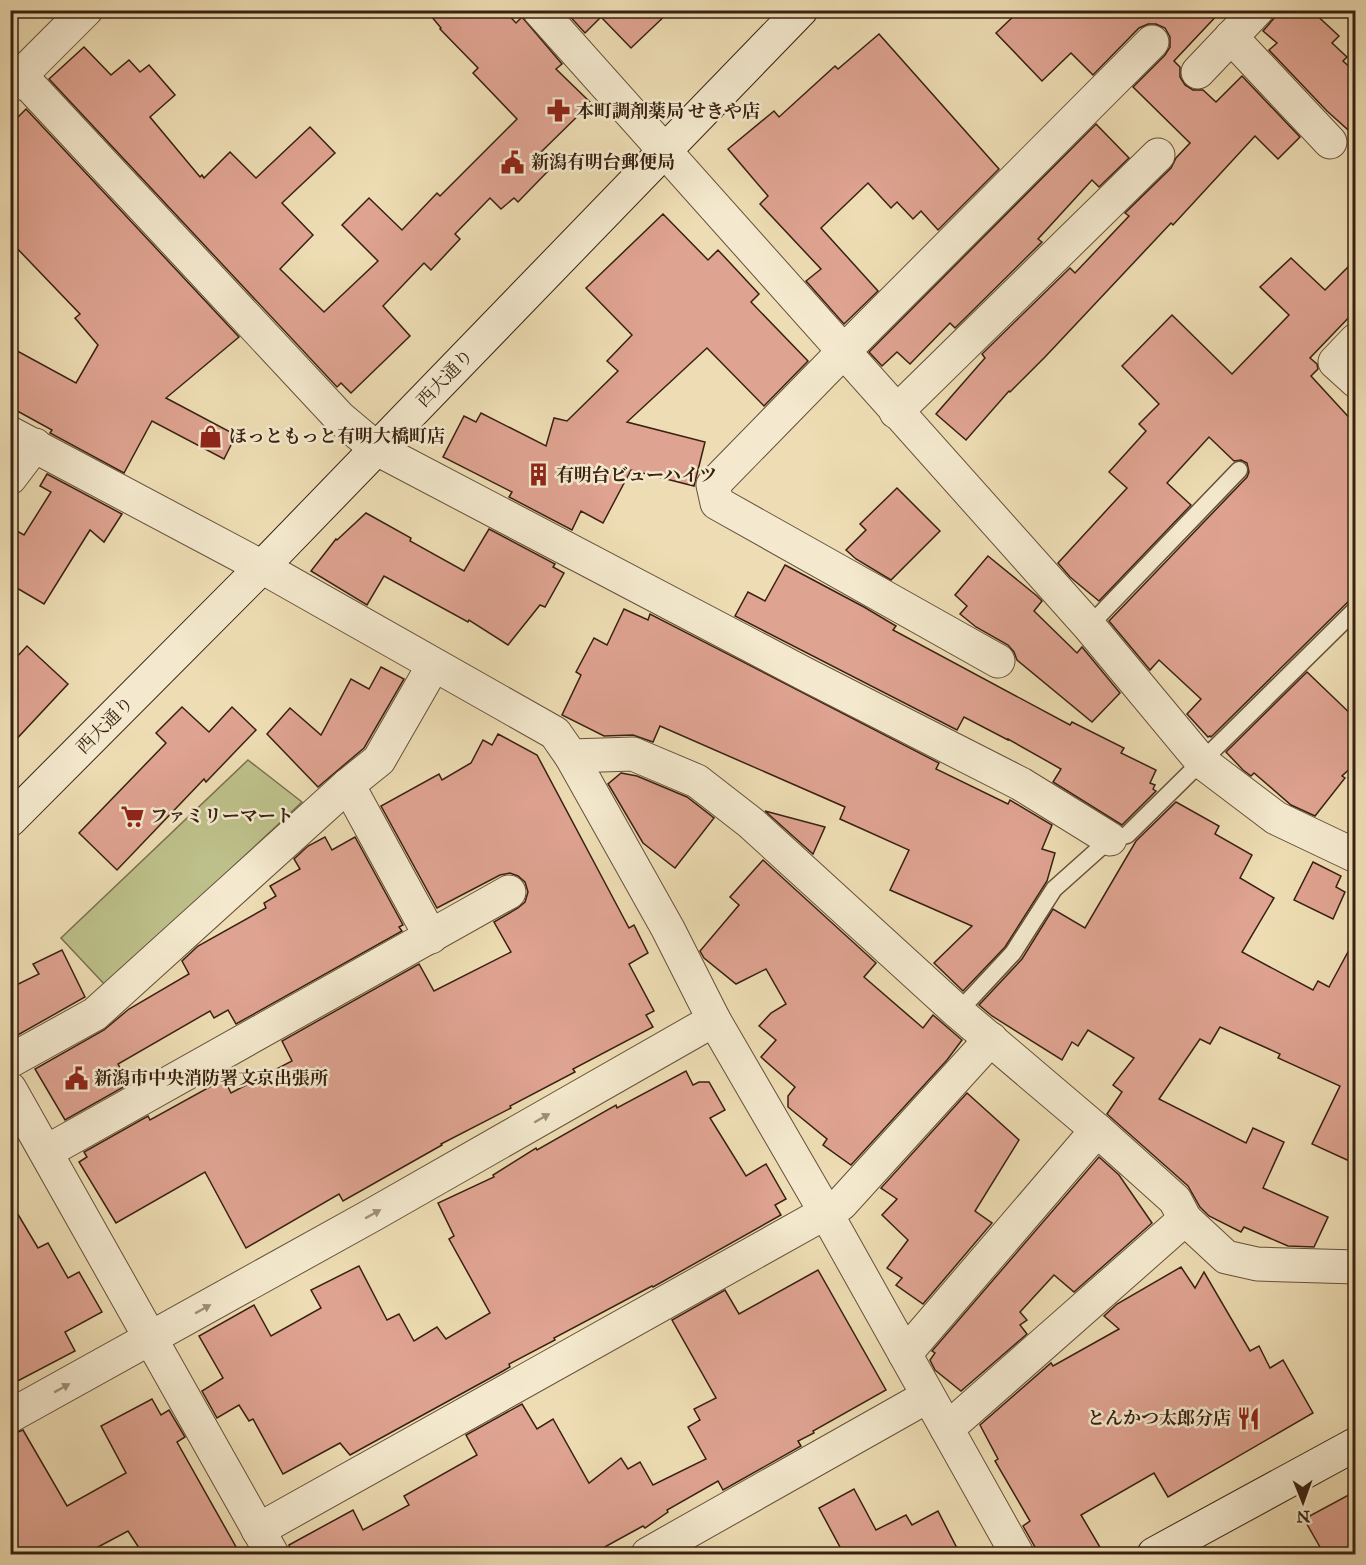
<svg xmlns="http://www.w3.org/2000/svg" width="1366" height="1565" viewBox="0 0 1366 1565" font-family="'IM FELL Great Primer','Noto Serif JP',serif">
<style>
.green{fill:#bdc08a;stroke:#7a704e;stroke-width:1.5}
.building{fill:#dfa391;stroke:#382111;stroke-width:1.5}
.lines{fill:none;stroke-linecap:round;stroke-linejoin:round}
.lane-casing{stroke:#66503a;stroke-width:19}
.street-casing{stroke:#66503a;stroke-width:35}
.secondary-casing{stroke:#382111;stroke-width:35}
.lane{stroke:#f4e9ce;stroke-width:16}
.street{stroke:#f4e9ce;stroke-width:33}
.secondary{stroke:#f4e9ce;stroke-width:33}
.rail-casing{stroke:#382111;stroke-width:7}
.rail{stroke:#f4e9ce;stroke-width:4.5;stroke-dasharray:14;stroke-linecap:butt}
.oneway{fill:#9f8f79}
.labels{text-anchor:middle;stroke-width:5;stroke-linejoin:round;paint-order:stroke}
.poi-label{font-size:18px;font-weight:bold;fill:#382111;stroke:#f4e9ce;text-anchor:start}
.street-label{font-size:18px;fill:#382111;stroke:#f4e9ce}
</style>
<rect width="100%" height="100%" fill="#eeddb4"/>
<filter id="stains"><feTurbulence type="fractalNoise" baseFrequency=".00333" numOctaves="4"/><feColorMatrix values="0 0 0 0 .2 0 0 0 0 .09 0 0 0 0 .02 0 0 0 .5 -.17"/></filter>
<radialGradient id="worn" r=".72"><stop offset=".6" stop-color="#630" stop-opacity="0"/><stop offset="1" stop-color="#630" stop-opacity=".3"/></radialGradient>
<polygon class="green" points="248,760 302,802 106,986 61,938"/>
<g class="building">
<polygon points="426,10 504,10 516,23 522,17 562,64 556,69 591,103 537,156 550,169 518,202 514,198 501,209 490,198 455,234 460,239 431,270 424,263 383,306 410,336 351,393 341,383 337,387 49,79 84,47 111,75 129,60 140,72 149,65 175,95 150,117 200,177 202,175 204,178 230,152 256,178 310,127 335,153 282,203 313,235 280,269 324,312 378,261 342,225 369,198 402,230 437,193 440,196 517,119 473,73 478,68 440,29 441,28"/>
<polygon points="568,10 671,10 631,48 601,17 585,33 566,12"/>
<polygon points="1020,10 1222,10 1174,61 1180,67 1180,77 1185,85 1193,90 1203,90 1216,102 1242,76 1300,137 1278,159 1255,136 1173,225 1171,223 1045,357 1010,392 1009,391 966,440 936,414 985,358 982,354 1070,268 1075,273 1129,216 1125,213 1171,168 1176,158 1190,143 1133,87 1165,55 1170,47 1170,37 1165,28 1156,24 1148,24 1139,28 1093,75 1071,53 1042,81 996,33"/>
<polygon points="1281,10 1311,10 1339,36 1332,43 1347,57 1343,61 1356,73 1356,137 1327,111 1269,50 1277,43 1263,31"/>
<polygon points="879,34 999,169 938,230 921,211 913,219 897,202 891,208 868,183 821,228 878,291 844,324 806,281 821,269 760,204 768,196 728,149 774,111 779,117 835,66 838,69"/>
<polygon points="26,109 239,337 166,398 236,435 224,459 152,421 124,473 50,433 52,430 10,407 10,347 76,383 98,345 75,318 80,314 10,241 10,125"/>
<polygon points="1096,124 1129,158 1099,187 1092,180 1038,239 1042,242 955,328 950,323 910,364 897,352 882,366 869,352"/>
<polygon points="663,214 708,260 718,250 759,294 751,302 808,361 764,406 707,348 627,422 705,442 694,486 631,470 603,523 581,511 572,530 509,497 512,492 443,457 464,416 476,422 481,413 546,446 554,418 567,421 618,371 607,361 632,335 586,288"/>
<polygon points="1291,258 1325,290 1356,259 1356,310 1310,358 1317,364 1318,369 1311,376 1356,425 1356,594 1211,737 1210,736 1208,737 1187,714 1201,699 1159,660 1150,670 1109,621 1247,477 1249,472 1247,463 1241,460 1234,461 1209,437 1167,483 1191,505 1099,601 1070,577 1058,563 1127,488 1109,472 1146,431 1139,424 1159,404 1122,366 1172,315 1232,374 1289,315 1260,287"/>
<polygon points="47,474 122,514 104,542 90,530 44,604 10,584 10,527 24,535 51,492 40,486"/>
<polygon points="897,488 940,531 891,580 856,559 846,550 866,530 860,524"/>
<polygon points="366,513 411,538 410,541 464,571 489,529 555,564 553,567 564,573 545,607 540,605 508,645 469,620 468,622 384,576 367,605 311,571 336,539 337,540"/>
<polygon points="988,556 1037,596 1042,601 1034,611 1077,653 1082,647 1120,693 1092,722 1017,660 1014,652 1008,645 976,627 960,614 967,606 955,595"/>
<polygon points="785,565 864,607 896,626 893,630 1070,725 1072,722 1124,748 1121,753 1156,770 1150,783 1155,785 1153,789 1156,791 1122,825 1053,782 1061,769 1008,739 1008,740 964,717 957,730 735,616 748,592 765,601"/>
<polygon points="624,609 648,620 650,614 939,763 936,769 1008,804 1010,800 1052,825 1042,849 1055,853 1047,881 1005,947 963,991 934,963 972,926 890,890 909,850 840,819 845,807 660,726 653,742 633,735 604,736 562,715 581,675 576,672 594,638 607,645"/>
<polygon points="27,646 68,684 10,746 10,664"/>
<polygon points="381,667 404,679 364,748 318,787 267,734 290,708 321,735 351,679 369,689"/>
<polygon points="1307,672 1356,719 1356,763 1342,776 1345,778 1315,816 1291,805 1254,773 1251,776 1243,770 1226,752"/>
<polygon points="182,707 209,732 232,707 256,730 206,782 204,779 117,870 79,833 166,743 156,733"/>
<polygon points="498,734 537,755 629,928 634,925 648,953 629,964 654,1011 646,1015 653,1027 573,1069 575,1072 510,1106 511,1108 441,1144 442,1145 343,1201 339,1194 246,1248 205,1172 116,1223 79,1162 87,1157 84,1152 148,1116 150,1120 224,1079 231,1093 292,1061 282,1041 419,964 434,991 511,952 494,922 518,908 525,902 528,892 525,882 518,876 510,873 500,875 437,908 381,806 439,774 442,780 471,763 483,740 492,745"/>
<polygon points="621,773 637,776 687,797 714,818 675,868 643,843 610,787 608,784"/>
<polygon points="1176,802 1219,826 1215,834 1252,855 1240,878 1274,898 1242,952 1313,990 1318,981 1329,987 1356,937 1356,1164 1312,1144 1340,1086 1278,1058 1280,1054 1220,1027 1210,1044 1200,1039 1159,1099 1246,1143 1253,1128 1284,1142 1263,1188 1328,1217 1314,1247 1288,1246 1244,1227 1241,1232 1209,1216 1200,1207 1188,1186 1107,1114 1122,1092 1113,1085 1134,1058 1088,1030 1078,1046 1072,1042 1062,1060 992,1016 979,1005 1022,959 1053,909 1085,928 1136,841"/>
<polygon points="765,811 825,827 813,854"/>
<polygon points="325,837 332,850 355,837 403,925 399,927 402,931 236,1024 228,1010 214,1018 210,1011 118,1064 129,1084 65,1120 35,1069 104,1030 129,1009 189,974 182,961 198,946 266,908 264,903 276,896 270,886 300,869 294,859 308,846"/>
<polygon points="763,860 876,963 864,977 923,1028 933,1015 962,1040 947,1060 851,1165 823,1145 827,1139 788,1107 788,1096 795,1087 761,1057 776,1040 759,1026 771,1013 786,1004 766,969 736,984 704,958 700,951 739,905 730,897"/>
<polygon points="1313,862 1341,876 1336,887 1345,892 1333,919 1294,900"/>
<polygon points="62,950 85,997 16,1036 10,1027 10,988 39,974 33,964"/>
<polygon points="686,1071 693,1085 699,1082 709,1082 725,1110 710,1118 746,1176 766,1164 786,1199 775,1205 781,1215 653,1287 652,1286 554,1338 555,1340 509,1364 510,1367 503,1371 350,1455 340,1443 283,1474 253,1419 249,1421 239,1405 217,1418 202,1391 223,1378 199,1336 254,1305 271,1336 321,1308 311,1290 359,1266 387,1320 399,1314 414,1341 437,1327 446,1339 490,1313 449,1239 454,1236 438,1203 494,1177 493,1175 536,1148 537,1150 616,1105 617,1108"/>
<polygon points="967,1093 1019,1140 975,1211 992,1223 923,1304 896,1285 902,1278 887,1268 908,1240 882,1215 897,1199 881,1188"/>
<polygon points="1099,1157 1119,1175 1152,1223 1074,1292 1054,1275 1020,1312 1027,1320 1020,1325 1027,1334 961,1391 935,1370 930,1360 935,1353 932,1351"/>
<polygon points="10,1201 38,1248 48,1243 68,1278 79,1272 102,1312 65,1332 75,1351 10,1385"/>
<polygon points="1181,1267 1195,1288 1204,1272 1250,1351 1259,1346 1270,1368 1283,1360 1313,1413 1168,1497 1154,1473 1081,1515 1104,1554 1039,1554 1023,1526 1030,1521 995,1461 998,1459 980,1425 1051,1363 1053,1366 1119,1329 1104,1316 1117,1304"/>
<polygon points="818,1270 886,1390 813,1431 814,1433 798,1441 801,1446 723,1490 718,1481 667,1510 668,1512 645,1528 643,1526 592,1554 291,1554 289,1545 353,1510 363,1530 409,1505 404,1496 477,1455 466,1435 522,1404 537,1429 553,1419 589,1483 621,1458 628,1469 640,1462 653,1485 706,1459 688,1427 700,1420 694,1409 716,1398 672,1320 725,1290 739,1314"/>
<polygon points="152,1399 161,1415 169,1410 185,1437 177,1442 240,1554 143,1554 128,1531 85,1554 10,1554 10,1435 23,1430 67,1506 126,1473 101,1426"/>
<polygon points="854,1489 876,1530 906,1515 912,1525 938,1511 960,1554 829,1554 841,1549 819,1508"/>
<polygon points="1356,1491 1356,1554 1324,1554 1304,1519"/>
</g>
<g class="lines">
<defs>
<g id="lane">
<polyline points="1089,626 1239,470"/>
<polyline points="958,1012 1013,953 1054,889 1110,839 1127,835 1356,609"/>
</g>
<g id="street">
<polyline points="539,10 1089,626 1202,762 1276,818 1356,856"/>
<polyline points="1231,37 1330,142"/>
<polyline points="1198,72 1257,10"/>
<polyline points="21,76 340,418 377,449 805,674 1021,784 1110,839"/>
<polyline points="10,86 86,10"/>
<polyline points="1356,340 1335,362 1356,381"/>
<polyline points="896,412 1158,155"/>
<polyline points="10,433 262,567 555,733 571,756 668,929 714,1020 826,1213 1017,1554"/>
<polyline points="10,478 35,445"/>
<polyline points="998,661 717,503 713,485 843,352 1152,42"/>
<polyline points="571,756 633,754 697,781 751,823 958,1012 1097,1130 1175,1200 1185,1219 1226,1257 1257,1264 1356,1267"/>
<polyline points="348,785 431,937"/>
<polyline points="10,1061 95,1014 348,785 379,760 433,666"/>
<polyline points="10,1089 272,1554"/>
<polyline points="46,1152 509,892"/>
<polyline points="905,1354 1097,1130"/>
<polyline points="10,1416 374,1214 714,1020"/>
<polyline points="947,1429 1185,1219"/>
<polyline points="258,1530 841,1204 991,1039"/>
<polyline points="648,1554 928,1396"/>
</g>
<g id="secondary">
<polyline points="10,820 262,567 801,10"/>
<polyline points="1154,1554 1356,1444"/>
</g>
</defs>
<use href="#lane" class="lane-casing"/>
<use href="#street" class="street-casing"/>
<use href="#secondary" class="secondary-casing"/>
<use href="#lane" class="lane"/>
<use href="#street" class="street"/>
<use href="#secondary" class="secondary"/>
<defs>
<polyline id="rail" points="10,22 21,10"/>
</defs>
<use href="#rail" class="rail-casing"/>
<use href="#rail" class="rail"/>
</g>
<defs><path id="oneway-solid" d="M-6-.8H1V-3.2L6.5 0L1 3.2V.8H-6Z" transform="scale(1.5)"/></defs>
<g class="oneway">
<use href="#oneway-solid" transform="translate(542 1118) rotate(-30)"/>
<use href="#oneway-solid" transform="translate(373 1214) rotate(-29)"/>
<use href="#oneway-solid" transform="translate(203 1309) rotate(-29)"/>
<use href="#oneway-solid" transform="translate(62 1388) rotate(-29)"/>
</g>
<defs>
<symbol id="pharmacy-bare" viewBox="-9 -9 18 18"><path d="M-2-6h4v4h4v4h-4v4h-4v-4h-4v-4h4Z" fill="#8f2418" stroke="#f4e9ce" stroke-width="2.5" paint-order="stroke"/></symbol>
<symbol id="civic-bare" viewBox="-9 -9 18 18"><path d="M-.6-6.5H3V-4.5H.6V-3L4-1V1h2V6H-6V1h2V-1L-.6-3ZM-1.2 2.5V6h2.4V2.5Z" fill="#8f2418" stroke="#f4e9ce" stroke-width="2.5" paint-order="stroke"/></symbol>
<symbol id="shop-bare" viewBox="-9 -9 18 18"><path d="M-5-2.5h2.3a2.7 3.5 0 0 1 5.4 0H5L5.5 6h-11ZM-1.5-2.5h3a1.5 2.3 0 0 0-3 0Z" fill="#8f2418" stroke="#f4e9ce" stroke-width="2.5" paint-order="stroke"/></symbol>
<symbol id="building-bare" viewBox="-9 -9 18 18"><path d="M-4-6H4V6H1V3H-1V6H-4ZM-2.5-4.3h1.7v1.8h-1.7ZM.8-4.3h1.7v1.8H.8ZM-2.5-1h1.7V.8h-1.7ZM.8-1h1.7V.8H.8Z" fill="#8f2418" stroke="#f4e9ce" stroke-width="2.5" paint-order="stroke"/></symbol>
<symbol id="supermarket-bare" viewBox="-9 -9 18 18"><path d="M-6-5.5h2.5l.6 2H6L4.5 2H-2.5L-4.4-4H-6ZM-1.5 3.2a1.3 1.3 0 1 0 .1 0ZM3 3.2a1.3 1.3 0 1 0 .1 0Z" fill="#8f2418" stroke="#f4e9ce" stroke-width="2.5" paint-order="stroke"/></symbol>
<symbol id="restaurant-bare" viewBox="-9 -9 18 18"><path d="M-5-6h1v4h1v-4h1v4h1v-4h1v5L-1.5 .5V6h-2V.5L-5-1ZM5-6V6H3V1.5H1.5Q1.5-4 5-6Z" fill="#8f2418" stroke="#f4e9ce" stroke-width="2.5" paint-order="stroke"/></symbol>
</defs>
<g fill-rule="evenodd">
<use href="#pharmacy-bare" x="542" y="94" width="33" height="33"/>
<use href="#civic-bare" x="496" y="146" width="33" height="33"/>
<use href="#shop-bare" x="194" y="420" width="33" height="33"/>
<use href="#building-bare" x="522" y="458" width="33" height="33"/>
<use href="#supermarket-bare" x="116" y="800" width="33" height="33"/>
<use href="#civic-bare" x="60" y="1062" width="33" height="33"/>
<use href="#restaurant-bare" x="1232" y="1402" width="33" height="33"/>
</g>
<g class="labels">
<g class="poi-label">
<text x="576" y="117">本町調剤薬局 せきや店</text>
<text x="531" y="168">新潟有明台郵便局</text>
<text x="229" y="442">ほっともっと有明大橋町店</text>
<text x="556" y="481">有明台ビューハイツ</text>
<text x="150" y="822">ファミリーマート</text>
<text x="94" y="1084">新潟市中央消防署文京出張所</text>
<text x="1231" y="1424" text-anchor="end">とんかつ太郎分店</text>
</g>
<g class="street-label">
<text transform="translate(445 378) rotate(-46)" y="6">西大通り</text>
<text transform="translate(105 725) rotate(-45)" y="6">西大通り</text>
</g>
</g>
<rect width="1366" height="1565" fill="none" stroke="#eeddb4" stroke-width="36"/>
<rect x="12" y="12" width="1342" height="1541" fill="none" stroke="#382111" stroke-width="3"/>
<rect x="18" y="18" width="1330" height="1529" fill="none" stroke="#382111" stroke-width="1.5"/>
<g transform="translate(1303 1502) rotate(179)" stroke="#f4e9ce" stroke-width="4.5" paint-order="stroke">
<path d="M0-4.5L10 22L0 15L-10 22Z" fill="#382111"/>
<text y="-9" font-size="16" font-weight="bold" text-anchor="middle" fill="#382111">N</text>
</g>
<rect width="100%" height="100%" filter="url(#stains)"/>
<rect width="100%" height="100%" fill="url(#worn)"/>
</svg>
